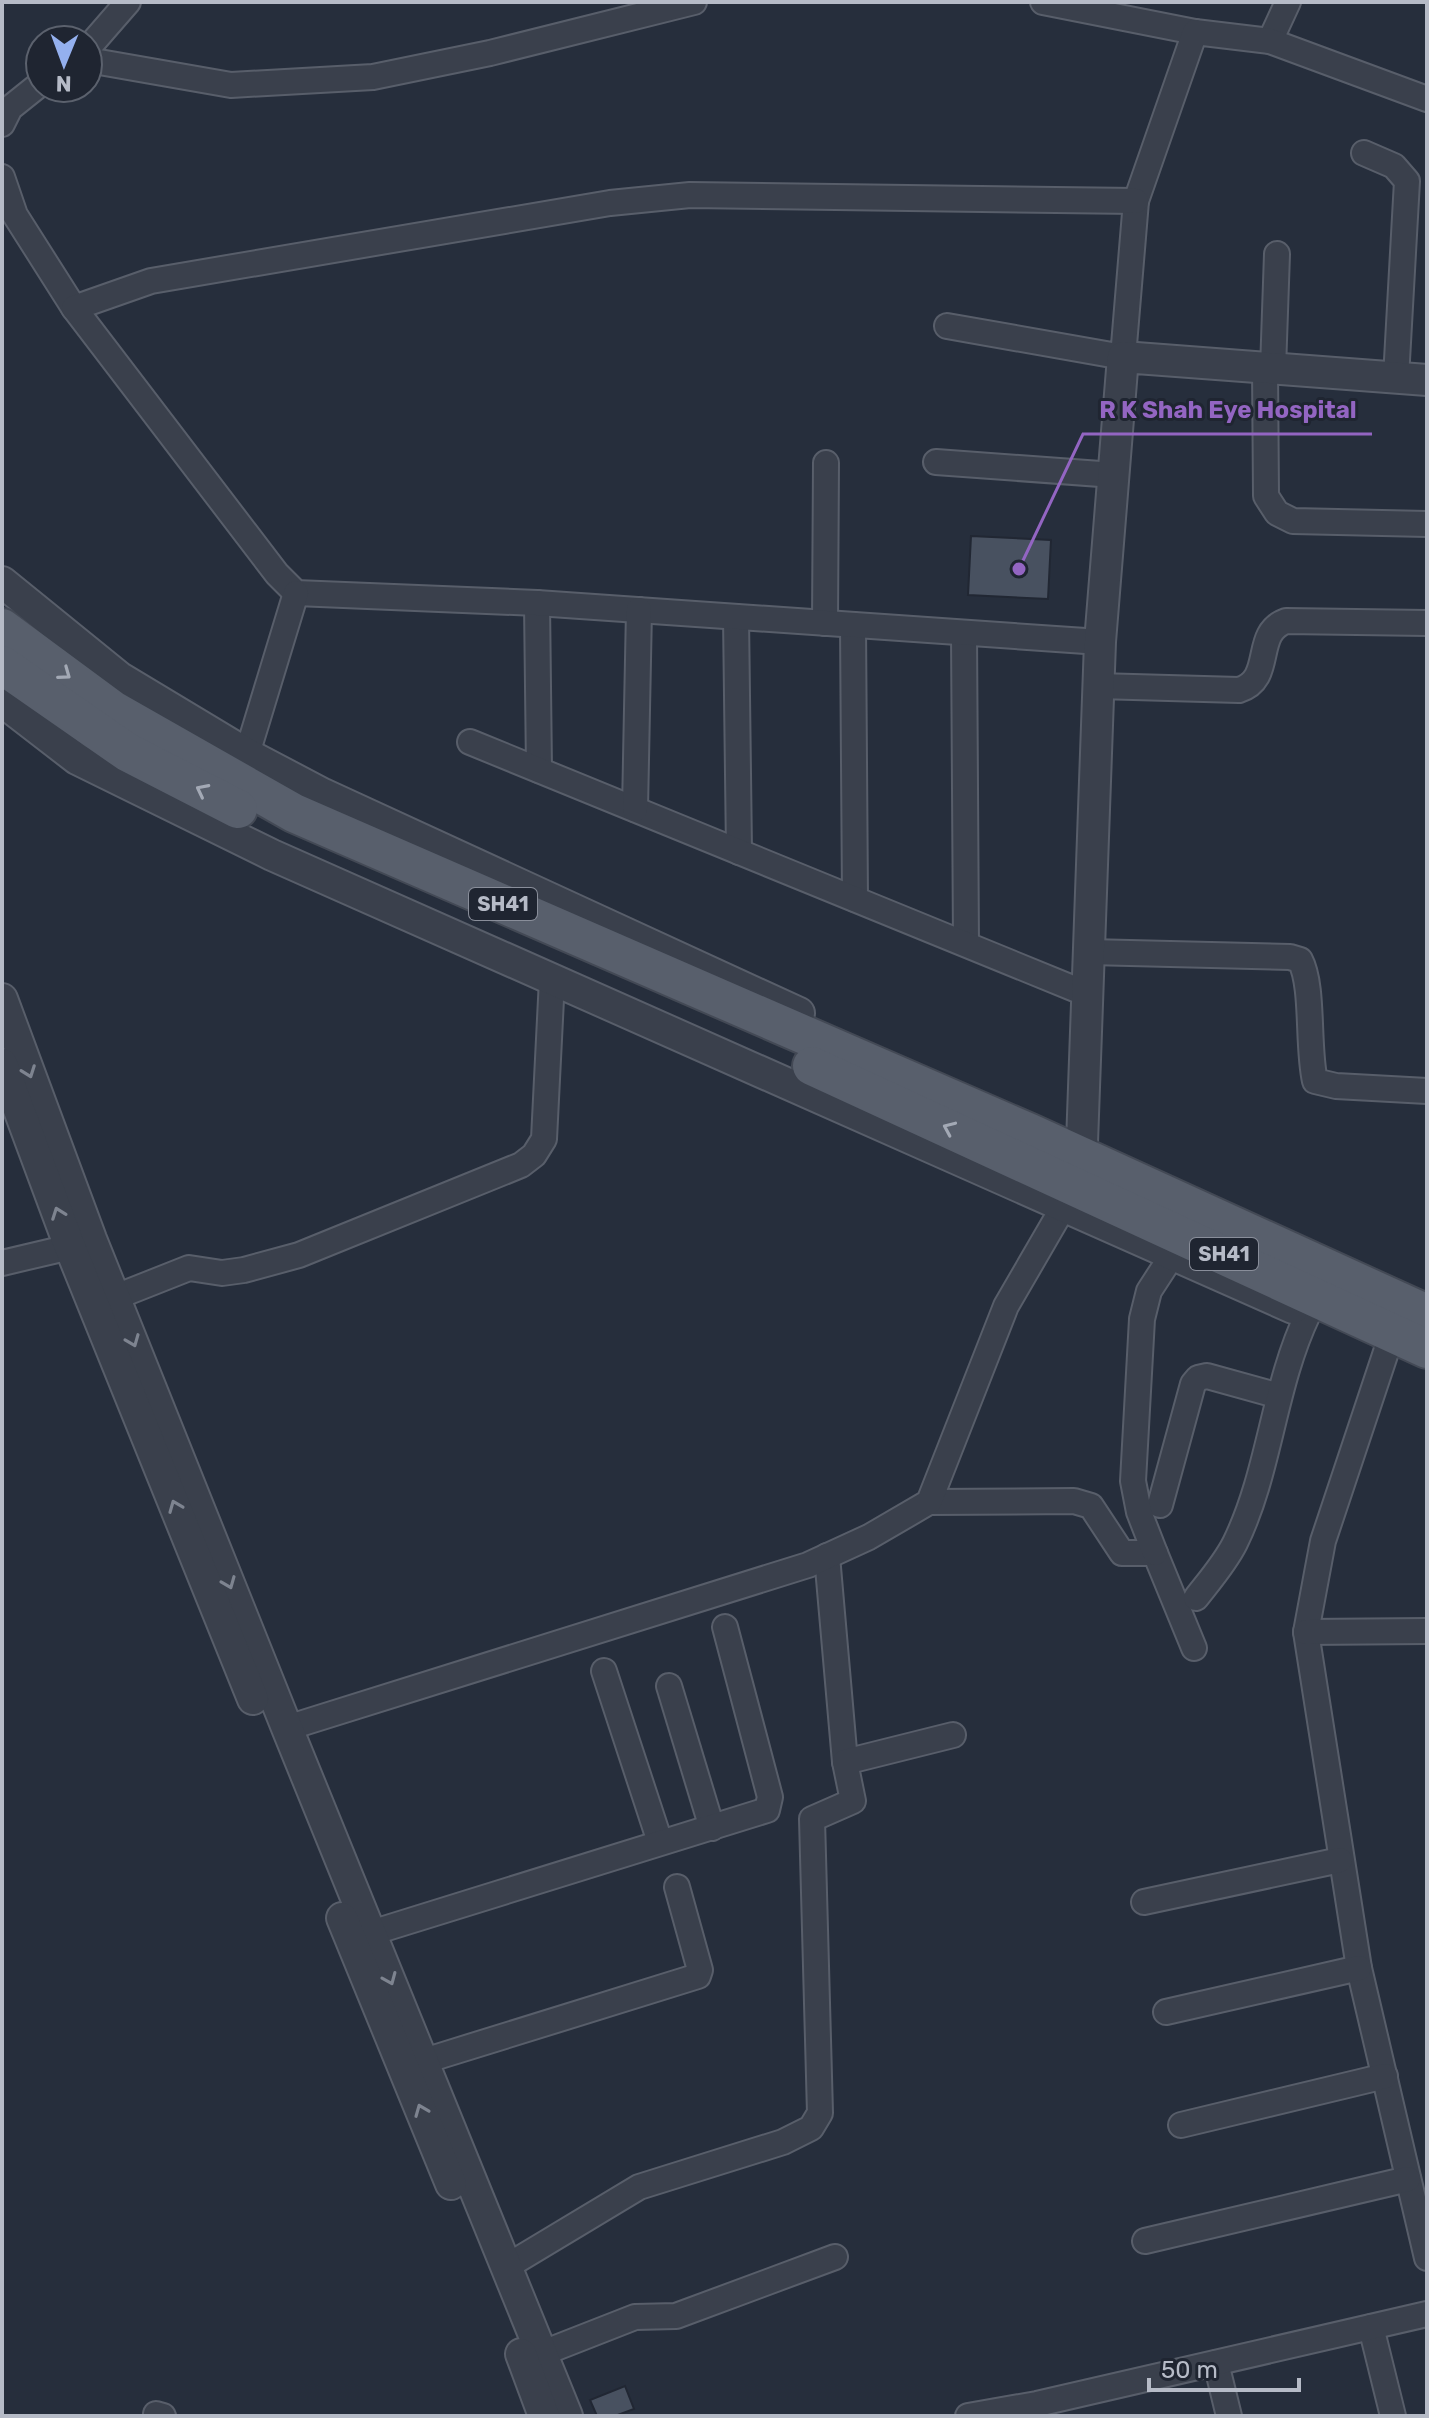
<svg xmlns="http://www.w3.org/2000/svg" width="1429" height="2418" viewBox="0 0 1429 2418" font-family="Rubik,sans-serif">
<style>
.building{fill:#485160;stroke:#212733;stroke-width:2}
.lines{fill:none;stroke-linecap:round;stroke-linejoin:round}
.minor-casing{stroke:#585e6a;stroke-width:28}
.tertiary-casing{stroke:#585e6a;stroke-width:34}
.primary-casing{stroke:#434955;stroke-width:42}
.minor{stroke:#3a404c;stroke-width:24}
.tertiary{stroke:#3a404c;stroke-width:30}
.primary{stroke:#585f6c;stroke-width:38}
.oneway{stroke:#a3a9b5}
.oneway2{stroke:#7e8490}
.labels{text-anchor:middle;stroke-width:6;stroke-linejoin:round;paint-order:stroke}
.shield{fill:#1f2531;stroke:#898e9a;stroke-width:2}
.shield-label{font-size:20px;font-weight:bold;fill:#b6bbc7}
.leader{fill:none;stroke:#9365c2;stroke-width:3}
.callout-dot{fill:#9365c2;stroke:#1f2531;stroke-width:3}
.callout-label{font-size:24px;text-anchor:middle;font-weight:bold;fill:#9365c2;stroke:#1f2531;stroke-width:6;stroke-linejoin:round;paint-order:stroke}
</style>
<rect width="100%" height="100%" fill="#262e3c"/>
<g class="building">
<polygon points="971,536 1051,540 1048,599 968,595"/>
<polygon points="625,2386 634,2409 615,2416 597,2416 590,2400"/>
</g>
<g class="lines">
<defs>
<g id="minor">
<polyline points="1043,2 1195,32"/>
<polyline points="1270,41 1288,2"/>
<polyline points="88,48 128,2"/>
<polyline points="88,60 231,85 373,77 490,53 694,2"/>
<polyline points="2,124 10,108 40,84"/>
<polyline points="1364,153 1394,166 1407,181 1396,378"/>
<polyline points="2,177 15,215 74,308"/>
<polyline points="947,326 1123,357 1136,201 1195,32 1270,41 1427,99"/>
<polyline points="1265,368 1266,496 1277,513 1293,521 1427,524"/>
<polyline points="1273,369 1277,254"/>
<polyline points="936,462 1114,475"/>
<polyline points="537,603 539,770"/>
<polyline points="736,617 739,852"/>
<polyline points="825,623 826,463"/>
<polyline points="853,625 855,899"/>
<polyline points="964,633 966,944"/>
<polyline points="1100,642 537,603 296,593 277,574 74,308 151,281 610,203 690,195 1136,201"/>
<path d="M1098,686L1239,690C1275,679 1252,633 1286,621L1427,623"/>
<polyline points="470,742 1087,994"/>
<polyline points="247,754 296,593"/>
<polyline points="635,809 639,610"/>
<path d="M1089,952L1290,957L1300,960C1314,986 1307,1047 1315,1081L1336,1086L1427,1091"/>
<polyline points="2,1263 70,1247"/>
<polyline points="98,1304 189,1268 222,1273 244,1270 299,1255 521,1165 534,1155 544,1139 552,979"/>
<polyline points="1387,1349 1323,1541 1306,1632 1359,1968 1427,2258"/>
<polyline points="929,1502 1074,1501 1091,1506 1122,1553 1155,1553 1194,1648"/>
<polyline points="1160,1505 1193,1384 1198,1378 1207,1376 1279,1396"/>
<polyline points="1155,1553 1139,1512 1133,1481 1142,1319 1149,1291 1173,1254"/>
<polyline points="827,1556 845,1762"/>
<path d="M1196,1598C1210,1580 1225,1563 1235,1543C1270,1472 1273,1387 1308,1314"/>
<polyline points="1306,1632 1427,1631"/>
<polyline points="604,1671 660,1842"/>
<polyline points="669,1686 712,1828"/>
<polyline points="287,1728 808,1565 869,1537 929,1502 1006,1306 1064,1206"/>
<polyline points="1144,1902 1340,1860"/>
<polyline points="371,1933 767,1810 770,1797 725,1627"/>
<polyline points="1166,2012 1359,1968"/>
<polyline points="424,2061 698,1976 700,1970 677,1887"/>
<polyline points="1181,2125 1385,2076"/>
<polyline points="1145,2241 1408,2179"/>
<polyline points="506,2267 639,2187 783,2142 811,2128 820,2113 812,1819 853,1801 845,1762 953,1735"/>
<polyline points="1371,2327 1393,2416"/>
<polyline points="543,2353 635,2317 676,2316 835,2257"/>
<polyline points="1216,2363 1229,2416"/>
<polyline points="156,2414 163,2416"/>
<polyline points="968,2416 1037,2404 1427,2314"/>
</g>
<g id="tertiary">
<polyline points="2,582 119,677 247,754 323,794 799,1013"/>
<polyline points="2,701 77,759 272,855 1293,1308"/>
<polyline points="2,999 91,1239 287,1728 567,2416"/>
<polyline points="2,1064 70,1247 253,1699"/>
<polyline points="1082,1143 1100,642 1123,357 1427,380"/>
<polyline points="342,1918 451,2184"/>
<polyline points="521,2354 544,2416"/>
</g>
<g id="primary">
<polyline points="2,628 113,710 294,813 1030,1133 1427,1314"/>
<polyline points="2,665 127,752 238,809"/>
<polyline points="812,1066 1427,1349"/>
</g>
</defs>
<use href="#minor" class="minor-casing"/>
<use href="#tertiary" class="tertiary-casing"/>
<use href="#primary" class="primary-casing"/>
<use href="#minor" class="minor"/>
<use href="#tertiary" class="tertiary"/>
<use href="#primary" class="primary"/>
</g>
<defs><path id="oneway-chevron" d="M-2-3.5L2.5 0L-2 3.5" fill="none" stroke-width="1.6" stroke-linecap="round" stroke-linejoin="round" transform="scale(2)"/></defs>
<g class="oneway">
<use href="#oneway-chevron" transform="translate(65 674) rotate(36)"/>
<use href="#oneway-chevron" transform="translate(202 790) rotate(-153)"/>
<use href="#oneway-chevron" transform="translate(949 1128) rotate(-156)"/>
</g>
<g class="oneway2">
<use href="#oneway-chevron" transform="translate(29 1072) rotate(70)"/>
<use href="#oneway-chevron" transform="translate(58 1213) rotate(-110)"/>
<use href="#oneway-chevron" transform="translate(133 1341) rotate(68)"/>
<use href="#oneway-chevron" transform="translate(175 1506) rotate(-112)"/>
<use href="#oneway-chevron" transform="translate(229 1583) rotate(68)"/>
<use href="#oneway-chevron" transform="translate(390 1979) rotate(67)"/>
<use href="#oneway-chevron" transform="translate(421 2110) rotate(-112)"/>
</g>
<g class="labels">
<g class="shield">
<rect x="469" y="888" width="68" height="32" rx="6"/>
<rect x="1190" y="1238" width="68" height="32" rx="6"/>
</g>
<g class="shield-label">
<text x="503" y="911">SH41</text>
<text x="1224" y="1261">SH41</text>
</g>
</g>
<path class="leader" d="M1019 569L1083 434H1372"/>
<circle class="callout-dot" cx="1019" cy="569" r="8"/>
<g class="callout-label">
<text x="1228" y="418">R K Shah Eye Hospital</text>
</g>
<rect width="1429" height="2418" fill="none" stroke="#b6bbc7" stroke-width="8"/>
<g transform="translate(64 64) rotate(181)"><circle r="38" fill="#1f2531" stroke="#5b616d" stroke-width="2"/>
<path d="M0-6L14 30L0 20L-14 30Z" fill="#94b0ee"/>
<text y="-12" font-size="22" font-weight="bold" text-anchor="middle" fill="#b6bbc7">N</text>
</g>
<path d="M1149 2378v12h150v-12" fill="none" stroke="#b6bbc7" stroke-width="4"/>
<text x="1161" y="2378" font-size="24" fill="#b6bbc7" stroke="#1f2531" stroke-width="6" paint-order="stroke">50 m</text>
</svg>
